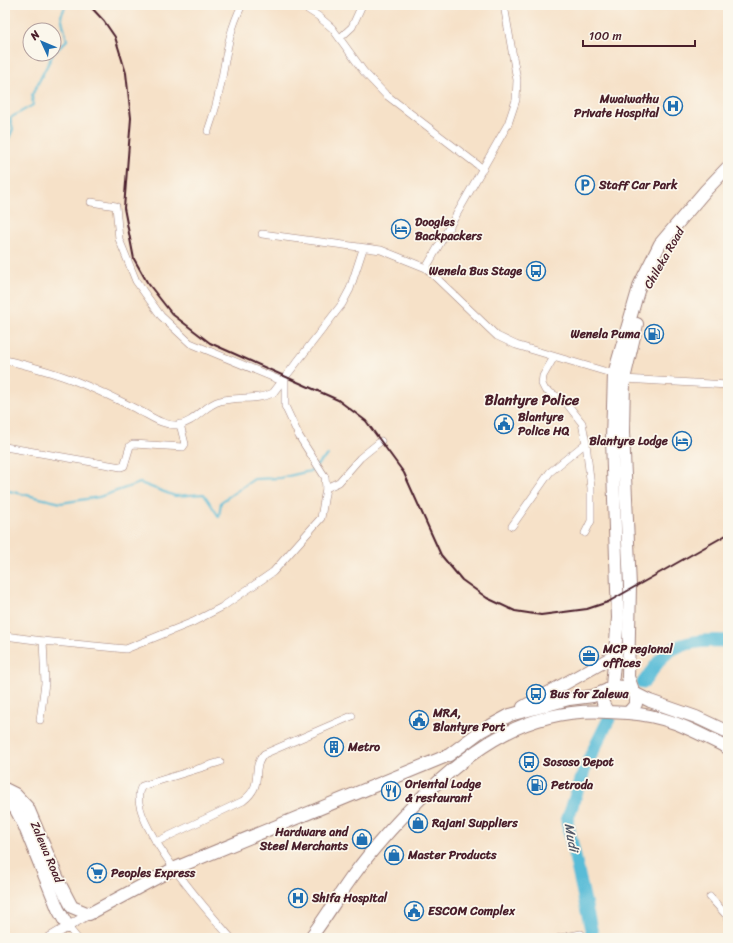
<svg xmlns="http://www.w3.org/2000/svg" width="733" height="943" viewBox="0 0 733 943" font-family="Sriracha,sans-serif">
<style>
.lines{fill:none;stroke-linecap:round;stroke-linejoin:round}
.stream{stroke:#59bcd7;stroke-width:2}
.river{stroke:#59bcd7;stroke-width:13}
.street-casing{stroke:#a0807a;stroke-width:8}
.secondary-casing{stroke:#a0807a;stroke-width:10}
.highway-casing{stroke:#a0807a;stroke-width:14}
.street{stroke:#fff;stroke-width:7}
.secondary{stroke:#fff;stroke-width:9}
.highway{stroke:#fff;stroke-width:12}
.rail{stroke:#4a1f2b;stroke-width:2}
.labels{text-anchor:middle;stroke-width:3.5;stroke-linejoin:round;paint-order:stroke}
.poi-label{font-size:12px;font-weight:bold;fill:#4a1f2b;stroke:#fbf7ec;text-anchor:start}
.street-label{font-size:12px;fill:#4a1f2b;stroke:#fbf7ec}
.water-label{font-size:13px;font-style:italic;fill:#4f5667;stroke:#fbf7ec}
.quarter-label{font-size:14px;font-weight:bold;fill:#4a1f2b;stroke:#fbf7ec}
</style>
<rect width="100%" height="100%" fill="#fbf7ec"/>
<filter id="ink" filterUnits="userSpaceOnUse"><feTurbulence type="fractalNoise" baseFrequency=".025" numOctaves="2"/><feDisplacementMap in="SourceGraphic" scale="8" xChannelSelector="R" yChannelSelector="G"/><feConvolveMatrix kernelMatrix="1 2 1 2 8 2 1 2 1" color-interpolation-filters="sRGB"/></filter>
<filter id="wash" filterUnits="userSpaceOnUse"><feTurbulence type="fractalNoise" baseFrequency=".012" numOctaves="4" result="noise"/><feDisplacementMap in="SourceGraphic" scale="16" xChannelSelector="R" yChannelSelector="G"/><feGaussianBlur stdDeviation="0.9" result="paint"/><feColorMatrix in="noise" values="0 0 0 0 0 0 0 0 0 0 0 0 0 0 0 0 0 1.4 0 .05"/><feComposite in="paint" operator="in"/></filter>
<g filter="url(#wash)">
<rect width="100%" height="100%" fill="#f6e1c8"/>
<g class="lines">
<g class="stream">
<polyline points="54,53 67,40 61,16 66,5"/>
<polyline points="5,147 13,129 10,118 33,105 32,95 53,54"/>
<polyline points="5,490 61,503 99,497 140,483 175,496 204,494 219,517 221,502 254,479 280,478 310,471 328,455"/>
</g>
<g class="river">
<path d="M643,683C652,672 661,654 675,648C689,641 712,640 728,641"/>
<polyline points="593,938 567,821 586,765 609,719"/>
</g>
</g>
</g>
<g filter="url(#ink)">
<g class="lines">
<defs>
<g id="street">
<polyline points="301,5 318,16 332,28 364,72 385,94 483,169"/>
<polyline points="340,38 352,27 362,5"/>
<path d="M208,131C211,121 215,111 217,101C226,66 225,39 242,5"/>
<polyline points="91,202 116,206 119,239 136,281 161,316 190,343 282,381"/>
<polyline points="262,234 381,250 426,268 497,336 516,345 614,374 624,379 728,385"/>
<polyline points="426,268 508,124 516,100 517,80 504,5"/>
<polyline points="554,357 543,376 542,384 545,390 564,400 582,423 586,443 591,488 591,521 585,533"/>
<path d="M5,360C30,366 54,372 78,382C97,390 117,399 136,409C149,415 162,426 178,425C195,423 204,405 220,401C237,396 257,401 273,393L342,304L350,289L363,249"/>
<polyline points="5,447 121,467 124,466 130,446 133,444 183,447 185,444 180,424"/>
<polyline points="326,488 339,482 360,458 381,441"/>
<polyline points="512,526 550,472 586,443"/>
<polyline points="5,636 43,641"/>
<polyline points="40,720 45,683 43,641 126,649 193,622 222,607 273,572 321,518 326,488 325,477 299,436 285,406 285,377"/>
<path d="M220,762L142,786C121,815 211,915 231,938"/>
<path d="M156,842L243,801C266,783 249,771 264,754L352,716"/>
<polyline points="710,897 728,917"/>
<polyline points="68,927 77,938"/>
<polyline points="560,938 581,934"/>
</g>
<polyline id="secondary" points="49,938 89,914"/>
<g id="highway">
<polyline points="612,686 618,618 612,439 614,374 640,284 660,244 706,190 728,167"/>
<path d="M612,686L625,687L636,694V704L628,713L608,712C604,706 601,702 603,694Z"/>
<polyline points="633,690 628,677 630,586 623,432 624,379 637,324"/>
<polyline points="636,694 650,701 696,717 728,732"/>
<polyline points="523,707 616,655"/>
<path d="M628,713C669,716 692,730 728,748"/>
<polyline points="5,789 15,794 28,808 61,886 72,907 89,914 173,869 449,755 481,731 510,715 569,699 593,696 605,691"/>
<polyline points="5,801 15,808 24,825 58,909 68,927"/>
<path d="M310,938C326,918 339,894 355,873C374,847 396,823 419,800C473,747 528,707 608,712"/>
</g>
</defs>
<use href="#street" class="street-casing"/>
<use href="#secondary" class="secondary-casing"/>
<use href="#highway" class="highway-casing"/>
<use href="#street" class="street"/>
<use href="#secondary" class="secondary"/>
<use href="#highway" class="highway"/>
<polyline class="rail" points="89,5 104,21 115,37 126,73 131,118 124,208 134,259 147,282 172,314 210,343 338,400 366,421 404,473 441,555 462,580 487,598 515,611 541,615 587,609 608,602 728,534"/>
</g>
</g>
<defs>
<symbol id="hospital-ring" viewBox="-11 -11 22 22"><circle r="9.5" fill="#fbf7ec" stroke="#1f6fb2" stroke-width="1.5"/><path d="M-5-5h3v3.5h4V-5h3V5h-3V1.5h-4V5h-3Z" fill="#1f6fb2"/></symbol>
<symbol id="parking-ring" viewBox="-11 -11 22 22"><circle r="9.5" fill="#fbf7ec" stroke="#1f6fb2" stroke-width="1.5"/><path d="M-3.5-5.5H1a3.5 3.5 0 0 1 0 7H-1V5.5H-3.5ZM-1-3.4V-.6H.8a1.4 1.4 0 0 0 0-2.8Z" fill="#1f6fb2"/></symbol>
<symbol id="hotel-ring" viewBox="-11 -11 22 22"><circle r="9.5" fill="#fbf7ec" stroke="#1f6fb2" stroke-width="1.5"/><path d="M-6-4.5h1.5V1H6V5H4.5V3h-9V5H-6ZM-4 0a1.8 1.8 0 1 1 3.6 0ZM.5 0V-2.5h3Q6-2.5 6 0Z" fill="#1f6fb2"/></symbol>
<symbol id="bus-ring" viewBox="-11 -11 22 22"><circle r="9.5" fill="#fbf7ec" stroke="#1f6fb2" stroke-width="1.5"/><path d="M-5-6H5V4H4V6H2V4H-2V6H-4V4H-5ZM-3.5-4V0h7V-4ZM-3.5 1.2v1.5H-2V1.2ZM2 1.2v1.5H3.5V1.2Z" fill="#1f6fb2"/></symbol>
<symbol id="fuel-ring" viewBox="-11 -11 22 22"><circle r="9.5" fill="#fbf7ec" stroke="#1f6fb2" stroke-width="1.5"/><path d="M-5.5-6h7V0h2V4h1.3V-2.5L3-4.5l.8-.8L6-3V5H2.5V1h-1V6h-7ZM-4.2-4.7v3.2H.2V-4.7Z" fill="#1f6fb2"/></symbol>
<symbol id="civic-ring" viewBox="-11 -11 22 22"><circle r="9.5" fill="#fbf7ec" stroke="#1f6fb2" stroke-width="1.5"/><path d="M-.6-6.5H3V-4.5H.6V-3L4-1V1h2V6H-6V1h2V-1L-.6-3ZM-1.2 2.5V6h2.4V2.5Z" fill="#1f6fb2"/></symbol>
<symbol id="office-ring" viewBox="-11 -11 22 22"><circle r="9.5" fill="#fbf7ec" stroke="#1f6fb2" stroke-width="1.5"/><path d="M-6-3h4V-5.5h4V-3h4V5H-6ZM-1-4.5V-3h2v-1.5ZM-6 0V1H6V0Z" fill="#1f6fb2"/></symbol>
<symbol id="building-ring" viewBox="-11 -11 22 22"><circle r="9.5" fill="#fbf7ec" stroke="#1f6fb2" stroke-width="1.5"/><path d="M-4-6H4V6H1V3H-1V6H-4ZM-2.5-4.3h1.7v1.8h-1.7ZM.8-4.3h1.7v1.8H.8ZM-2.5-1h1.7V.8h-1.7ZM.8-1h1.7V.8H.8Z" fill="#1f6fb2"/></symbol>
<symbol id="restaurant-ring" viewBox="-11 -11 22 22"><circle r="9.5" fill="#fbf7ec" stroke="#1f6fb2" stroke-width="1.5"/><path d="M-5-6h1v4h1v-4h1v4h1v-4h1v5L-1.5 .5V6h-2V.5L-5-1ZM5-6V6H3V1.5H1.5Q1.5-4 5-6Z" fill="#1f6fb2"/></symbol>
<symbol id="shop-ring" viewBox="-11 -11 22 22"><circle r="9.5" fill="#fbf7ec" stroke="#1f6fb2" stroke-width="1.5"/><path d="M-5-2.5h2.3a2.7 3.5 0 0 1 5.4 0H5L5.5 6h-11ZM-1.5-2.5h3a1.5 2.3 0 0 0-3 0Z" fill="#1f6fb2"/></symbol>
<symbol id="supermarket-ring" viewBox="-11 -11 22 22"><circle r="9.5" fill="#fbf7ec" stroke="#1f6fb2" stroke-width="1.5"/><path d="M-6-5.5h2.5l.6 2H6L4.5 2H-2.5L-4.4-4H-6ZM-1.5 3.2a1.3 1.3 0 1 0 .1 0ZM3 3.2a1.3 1.3 0 1 0 .1 0Z" fill="#1f6fb2"/></symbol>
</defs>
<g fill-rule="evenodd">
<use href="#hospital-ring" x="662" y="95" width="22" height="22"/>
<use href="#parking-ring" x="574" y="174" width="22" height="22"/>
<use href="#hotel-ring" x="390" y="218" width="22" height="22"/>
<use href="#bus-ring" x="525" y="260" width="22" height="22"/>
<use href="#fuel-ring" x="643" y="323" width="22" height="22"/>
<use href="#civic-ring" x="493" y="413" width="22" height="22"/>
<use href="#hotel-ring" x="671" y="430" width="22" height="22"/>
<use href="#office-ring" x="578" y="645" width="22" height="22"/>
<use href="#bus-ring" x="525" y="683" width="22" height="22"/>
<use href="#civic-ring" x="408" y="709" width="22" height="22"/>
<use href="#building-ring" x="323" y="736" width="22" height="22"/>
<use href="#bus-ring" x="518" y="751" width="22" height="22"/>
<use href="#fuel-ring" x="526" y="774" width="22" height="22"/>
<use href="#restaurant-ring" x="380" y="780" width="22" height="22"/>
<use href="#shop-ring" x="407" y="812" width="22" height="22"/>
<use href="#shop-ring" x="351" y="828" width="22" height="22"/>
<use href="#shop-ring" x="383" y="844" width="22" height="22"/>
<use href="#supermarket-ring" x="86" y="862" width="22" height="22"/>
<use href="#hospital-ring" x="287" y="887" width="22" height="22"/>
<use href="#civic-ring" x="403" y="900" width="22" height="22"/>
</g>
<g class="labels">
<g class="poi-label">
<text x="659" y="103" text-anchor="end">Mwaiwathu<tspan x="659" dy="14">Private Hospital</tspan></text>
<text x="599" y="189">Staff Car Park</text>
<text x="415" y="226">Doogles<tspan x="415" dy="14">Backpackers</tspan></text>
<text x="522" y="275" text-anchor="end">Wenela Bus Stage</text>
<text x="640" y="338" text-anchor="end">Wenela Puma</text>
<text x="518" y="421">Blantyre<tspan x="518" dy="14">Police HQ</tspan></text>
<text x="668" y="445" text-anchor="end">Blantyre Lodge</text>
<text x="603" y="653">MCP regional<tspan x="603" dy="14">offices</tspan></text>
<text x="550" y="698">Bus for Zalewa</text>
<text x="433" y="717">MRA,<tspan x="433" dy="14">Blantyre Port</tspan></text>
<text x="348" y="751">Metro</text>
<text x="543" y="766">Sososo Depot</text>
<text x="405" y="788">Oriental Lodge<tspan x="405" dy="14">&amp; restaurant</tspan></text>
<text x="551" y="789">Petroda</text>
<text x="432" y="827">Rajani Suppliers</text>
<text x="348" y="836" text-anchor="end">Hardware and<tspan x="348" dy="14">Steel Merchants</tspan></text>
<text x="408" y="859">Master Products</text>
<text x="111" y="877">Peoples Express</text>
<text x="312" y="902">Shifa Hospital</text>
<text x="428" y="915">ESCOM Complex</text>
</g>
<g class="street-label">
<text transform="translate(664 258) rotate(-60)" y="4">Chileka Road</text>
<text transform="translate(47 852) rotate(67)" y="4">Zalewa Road</text>
</g>
<g class="water-label">
<text transform="translate(572 837) rotate(80)" y="5">Mudi</text>
</g>
<g class="quarter-label">
<text x="532" y="405">Blantyre Police</text>
</g>
</g>
<rect width="733" height="943" fill="none" stroke="#fbf7ec" stroke-width="20"/>
<g transform="translate(42 42) rotate(314)"><circle r="19" fill="#fbf7ec" stroke="#b4a19f"/>
<path d="M0-3L7 15L0 10L-7 15Z" fill="#1f6fb2"/>
<text y="-6" font-size="11" font-weight="bold" text-anchor="middle" fill="#4a1f2b">N</text>
</g>
<path d="M583 40v6h112v-6" fill="none" stroke="#4a1f2b" stroke-width="2"/>
<text x="589" y="40" font-size="12" fill="#4a1f2b" stroke="#fbf7ec" stroke-width="3" paint-order="stroke">100 m</text>
</svg>
